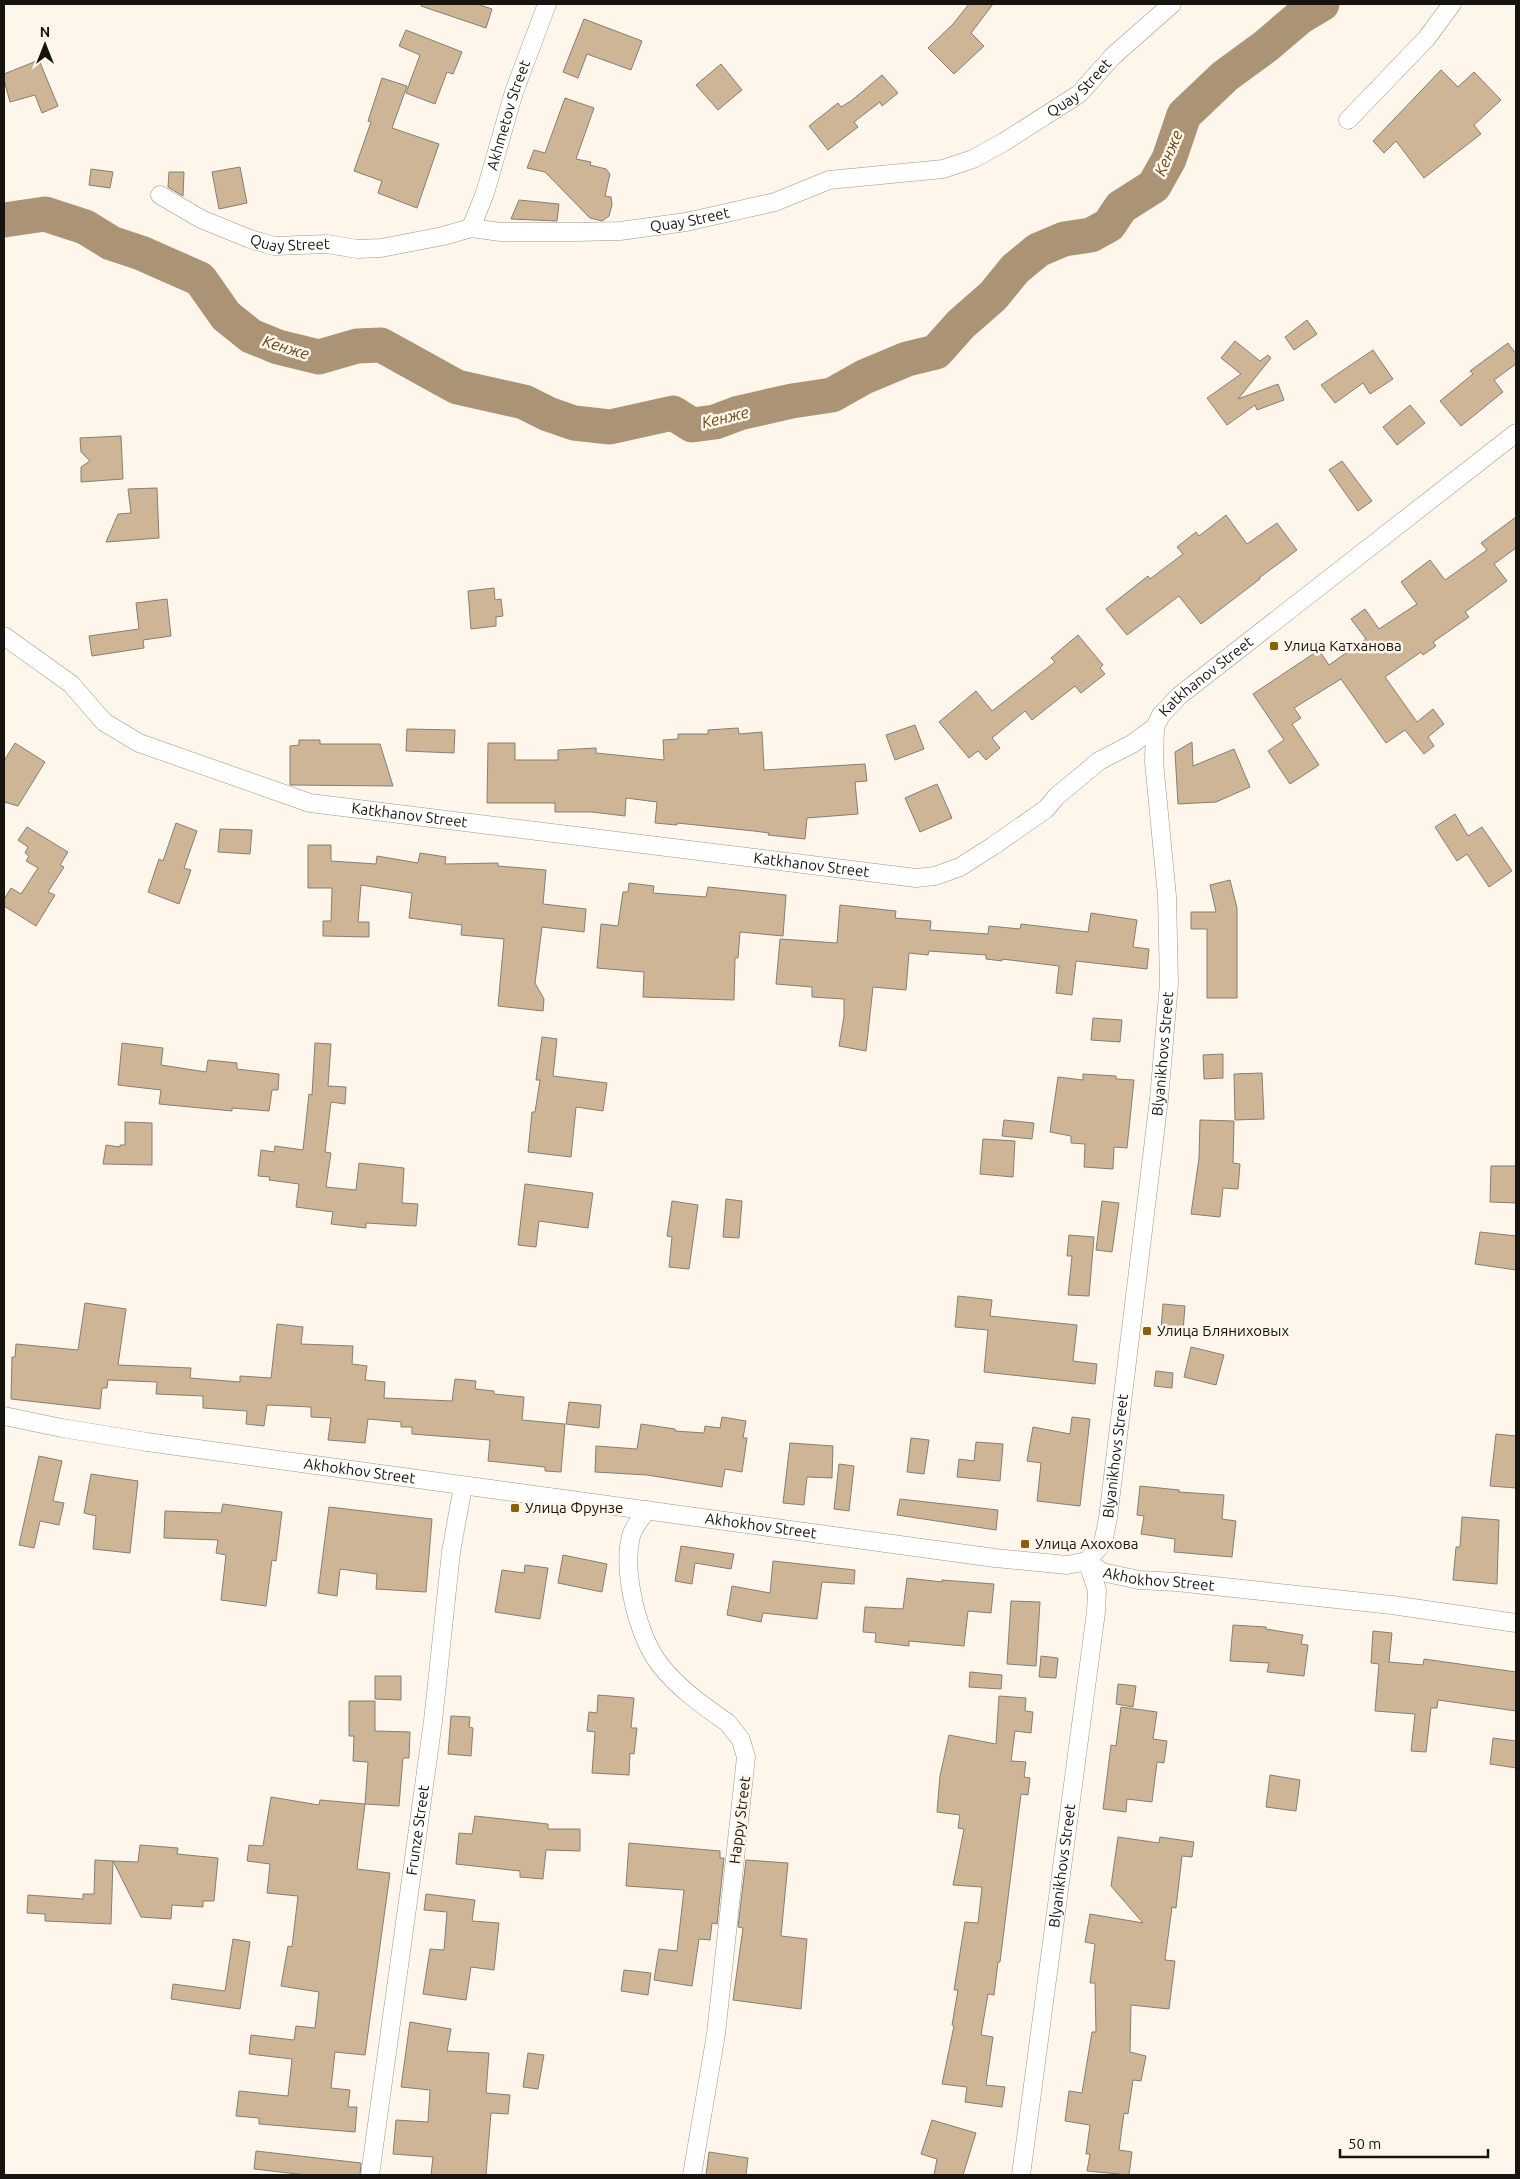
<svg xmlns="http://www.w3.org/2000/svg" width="1520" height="2179" viewBox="0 0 1520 2179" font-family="Ubuntu,sans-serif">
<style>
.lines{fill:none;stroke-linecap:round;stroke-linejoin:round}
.river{stroke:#ab9476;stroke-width:35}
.building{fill:#cdb596;stroke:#877e72}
.street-casing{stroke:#9f9589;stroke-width:19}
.street{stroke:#fff;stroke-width:18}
.poi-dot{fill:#8f600a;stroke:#fef6eb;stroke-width:2}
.labels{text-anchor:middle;stroke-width:5;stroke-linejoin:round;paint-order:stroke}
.street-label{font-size:15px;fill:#17140f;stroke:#fef6eb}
.poi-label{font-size:15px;fill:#17140f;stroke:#fef6eb;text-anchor:start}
.water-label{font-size:16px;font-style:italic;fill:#694813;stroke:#fef6eb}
</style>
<rect width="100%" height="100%" fill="#fef6eb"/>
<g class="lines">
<polyline class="river" points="4,220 45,214 85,227 111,243 141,253 200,279 226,316 251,336 278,347 319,357 357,346 381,345 457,387 524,402 548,414 574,423 610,427 673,413 692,425 715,422 739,413 792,401 832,395 864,377 907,359 936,352 961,324 993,296 1015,269 1038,250 1064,239 1091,235 1109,225 1121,207 1154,186 1169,159 1184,115 1225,76 1266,46 1300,17 1322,4"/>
</g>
<g class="building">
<polygon points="422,4 477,4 492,9 486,28 421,6"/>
<polygon points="969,4 993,4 971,33 984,46 954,74 928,48 953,24"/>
<polygon points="584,19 642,41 631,70 587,54 578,78 563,72"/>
<polygon points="406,30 462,52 453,74 447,72 435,104 406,93 420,55 399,46"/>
<polygon points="39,60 58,106 42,113 35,95 10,102 4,80 4,74"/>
<polygon points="721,64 742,90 718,110 696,85"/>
<polygon points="1441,70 1458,87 1474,72 1501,100 1474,125 1481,134 1424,178 1396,141 1384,153 1373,141"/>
<polygon points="882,75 898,93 882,106 880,102 854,122 858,127 828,150 809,126 838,103 841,107 851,101"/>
<polygon points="382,78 407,86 392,128 439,144 417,208 378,193 382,181 354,171 371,122 368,121"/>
<polygon points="565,98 594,108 576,159 591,162 590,165 606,169 610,174 605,196 611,197 612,205 609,216 602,221 590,218 545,172 527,168 534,150 545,153"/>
<polygon points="240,167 247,203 219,209 212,172"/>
<polygon points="91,169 113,172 110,188 89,185"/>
<polygon points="169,172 184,172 183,196 168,187"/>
<polygon points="519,200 559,204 557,221 511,219"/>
<polygon points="1307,320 1317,334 1294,350 1285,337"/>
<polygon points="1235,341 1260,361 1268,355 1271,358 1238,399 1278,384 1284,400 1257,410 1255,405 1227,425 1207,398 1241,374 1221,358"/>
<polygon points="1508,343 1516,354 1516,364 1494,380 1503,392 1461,426 1440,401 1473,374 1470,371"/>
<polygon points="1373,350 1393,379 1370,394 1363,383 1335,403 1321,385"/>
<polygon points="1410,405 1425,423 1397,445 1383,427"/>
<polygon points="121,436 123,479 81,482 81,467 90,461 81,452 80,438"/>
<polygon points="1342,461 1372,501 1358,511 1329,470"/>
<polygon points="157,488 159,538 106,542 118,514 131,513 128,489"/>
<polygon points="1226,515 1247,544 1277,523 1297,550 1259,578 1260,579 1201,624 1179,596 1127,635 1106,609 1148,576 1150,579 1183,554 1177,547 1196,532 1199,536"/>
<polygon points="1516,517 1516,548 1494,564 1507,581 1465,612 1469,617 1433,642 1436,646 1423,655 1421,652 1385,677 1417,722 1433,709 1444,724 1428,737 1434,746 1424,754 1405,730 1386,743 1341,679 1294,708 1301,718 1292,724 1319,765 1290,784 1268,751 1284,740 1253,694 1319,650 1329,665 1366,639 1351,619 1365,609 1379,629 1417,604 1401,582 1430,560 1445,580 1487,550 1481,543"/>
<polygon points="494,588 495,600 501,599 503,616 496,617 496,626 471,629 468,591"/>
<polygon points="167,599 171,636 143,640 144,648 92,656 89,636 139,629 136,603"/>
<polygon points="1078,635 1103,665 1100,668 1105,674 1081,693 1075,686 1032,720 1025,711 992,738 1000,748 986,760 978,751 969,758 939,722 976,691 992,711 1055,662 1051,658"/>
<polygon points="915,725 924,749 895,760 886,735"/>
<polygon points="738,728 739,734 762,732 764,770 865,764 867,781 855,782 858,814 807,818 805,839 768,835 769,833 754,831 677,823 677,825 655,823 657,802 626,798 625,816 592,812 555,812 555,803 487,803 488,743 515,743 515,760 558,760 558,750 596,748 596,753 664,760 663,740 678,739 678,734 708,734 708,730"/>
<polygon points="407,729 455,730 454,753 406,751"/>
<polygon points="299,740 320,740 320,744 380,744 393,786 290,785 290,746 299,745"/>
<polygon points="1192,742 1193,766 1234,749 1250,787 1216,802 1178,804 1175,752"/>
<polygon points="15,743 45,762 18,806 4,802 4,761"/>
<polygon points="937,784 952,818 920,832 905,798"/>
<polygon points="1455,814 1468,836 1482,827 1512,871 1489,887 1467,854 1457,861 1435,827"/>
<polygon points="176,823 197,831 184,868 191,870 179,904 148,892 159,859 163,861"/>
<polygon points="27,827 68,852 60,865 64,867 48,892 55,895 36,926 4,906 4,899 11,888 21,894 38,868 26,861 29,856 25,853 28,847 18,840"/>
<polygon points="220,829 252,830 250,854 218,852"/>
<polygon points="308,845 331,845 331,861 376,864 377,856 418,863 420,853 446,857 445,864 498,863 498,866 546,870 543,904 586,909 584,932 542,927 535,983 544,999 543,1011 498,1006 504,939 461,935 462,925 409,918 412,893 361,885 358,922 369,922 369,937 323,936 323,921 331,921 332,888 308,888"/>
<polygon points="1230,880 1237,908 1237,998 1207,998 1207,929 1191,929 1191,912 1216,912 1210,885"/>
<polygon points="629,883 654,886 653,893 706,897 708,887 786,895 783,936 740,932 738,958 735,958 734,1000 643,997 644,972 597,968 601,924 618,926 623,892 628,892"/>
<polygon points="840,905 896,911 895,918 931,921 930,930 988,934 989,926 1020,929 1021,924 1088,932 1091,913 1137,920 1133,947 1149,949 1147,969 1076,961 1072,995 1056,993 1059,966 1002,959 1002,961 986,959 986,955 929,951 928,955 909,953 906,990 873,987 866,1051 839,1046 844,1016 844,999 812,997 812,987 776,984 780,939 837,943"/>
<polygon points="1093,1018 1122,1020 1120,1042 1091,1040"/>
<polygon points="542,1037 557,1039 553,1076 607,1083 603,1111 576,1107 571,1157 528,1152 532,1112 535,1112 540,1080 536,1080"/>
<polygon points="122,1043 163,1048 161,1065 206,1072 208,1060 237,1063 237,1069 279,1074 278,1090 272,1090 269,1111 232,1108 232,1111 159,1104 161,1090 118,1085"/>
<polygon points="315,1043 331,1044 328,1086 346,1087 345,1104 331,1102 325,1152 331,1153 326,1187 356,1190 359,1163 404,1168 402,1203 418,1204 416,1226 366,1223 366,1228 331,1224 333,1212 296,1207 299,1184 269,1180 270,1177 258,1176 261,1150 274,1152 275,1146 303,1150 309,1094 312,1095"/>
<polygon points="1223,1054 1223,1078 1204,1079 1203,1055"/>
<polygon points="1262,1073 1264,1119 1235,1120 1234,1074"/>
<polygon points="1083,1074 1116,1076 1116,1079 1134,1080 1127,1148 1114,1147 1113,1169 1084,1167 1085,1144 1071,1143 1071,1136 1050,1132 1058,1077 1083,1080"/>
<polygon points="1004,1120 1034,1123 1032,1139 1002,1136"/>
<polygon points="1200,1120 1234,1121 1233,1163 1240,1164 1238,1189 1223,1188 1220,1217 1191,1214 1199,1158"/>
<polygon points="125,1122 152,1123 152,1165 103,1164 106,1145 120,1147 120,1145 125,1145"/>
<polygon points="983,1139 1015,1141 1013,1177 980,1174"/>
<polygon points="1491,1166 1516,1166 1516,1203 1490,1202"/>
<polygon points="525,1184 593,1193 588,1228 539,1221 536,1247 518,1245"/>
<polygon points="726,1199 742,1201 739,1238 723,1237"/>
<polygon points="672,1201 698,1205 689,1269 669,1267 672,1237 667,1236"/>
<polygon points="1102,1201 1119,1203 1112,1252 1096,1250"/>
<polygon points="1480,1232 1516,1236 1516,1270 1475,1264"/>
<polygon points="1069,1235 1094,1237 1089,1296 1068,1295 1072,1256 1067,1256"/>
<polygon points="958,1296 992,1300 990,1316 1077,1325 1073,1361 1097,1364 1095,1384 984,1372 988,1330 955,1327"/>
<polygon points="85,1303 126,1309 118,1365 191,1368 190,1378 240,1382 240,1376 271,1378 277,1324 303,1327 301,1344 353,1346 352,1364 367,1366 365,1380 385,1382 384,1398 452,1401 455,1379 476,1381 475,1389 494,1391 494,1394 524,1397 522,1420 565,1424 561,1472 545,1471 545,1467 488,1461 490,1440 412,1434 412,1427 401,1427 401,1422 368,1419 365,1443 328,1440 331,1418 311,1417 311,1407 267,1405 264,1426 246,1424 247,1411 203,1408 203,1396 156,1394 157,1382 108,1380 107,1388 102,1388 100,1409 11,1399 12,1357 15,1357 16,1344 78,1350"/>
<polygon points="1163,1304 1185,1306 1183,1331 1161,1329"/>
<polygon points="1191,1347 1224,1355 1216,1385 1184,1377"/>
<polygon points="1156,1371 1173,1373 1172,1388 1154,1386"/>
<polygon points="569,1402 601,1405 599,1428 566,1424"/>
<polygon points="722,1417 746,1421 743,1438 747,1438 742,1472 725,1469 722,1487 647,1475 595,1472 596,1446 637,1449 641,1424 675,1429 675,1431 704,1433 705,1426 720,1428"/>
<polygon points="1072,1417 1090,1419 1080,1506 1037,1501 1041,1463 1027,1461 1033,1427 1070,1434"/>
<polygon points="1496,1434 1516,1436 1516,1488 1490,1486"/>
<polygon points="911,1438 929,1440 924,1474 907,1472"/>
<polygon points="976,1442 1003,1444 1000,1481 957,1477 959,1459 974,1461"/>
<polygon points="790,1443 833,1446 832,1478 807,1477 804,1505 783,1503"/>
<polygon points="39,1456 62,1461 53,1501 64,1503 59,1525 40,1521 34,1548 19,1545"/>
<polygon points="839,1464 854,1466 849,1511 834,1509"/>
<polygon points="91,1474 138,1481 130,1553 93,1549 96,1516 84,1513"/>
<polygon points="1140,1486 1179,1490 1179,1492 1224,1495 1222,1519 1236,1521 1232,1557 1174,1552 1175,1539 1141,1534 1144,1516 1137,1515"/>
<polygon points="900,1499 998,1510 996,1530 897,1515"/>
<polygon points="223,1504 282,1512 276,1561 272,1560 266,1606 221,1600 226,1555 216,1553 218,1540 164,1538 165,1511 221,1513"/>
<polygon points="329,1507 432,1519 426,1592 376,1589 377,1574 340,1569 337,1596 318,1593"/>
<polygon points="1462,1517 1499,1520 1497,1584 1453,1580 1456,1547 1460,1547"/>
<polygon points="681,1546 734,1554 731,1569 695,1563 692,1584 675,1581"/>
<polygon points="563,1555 607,1564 602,1592 558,1583"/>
<polygon points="773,1561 855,1570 854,1584 822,1582 817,1619 763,1613 761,1622 727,1615 732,1586 770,1593"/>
<polygon points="525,1565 548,1568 540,1619 495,1612 502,1570 524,1573"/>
<polygon points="907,1578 942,1582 942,1580 994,1584 991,1613 968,1611 964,1646 909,1641 909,1646 875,1642 876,1633 863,1632 865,1607 903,1609"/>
<polygon points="1011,1601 1040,1602 1036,1666 1007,1664"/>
<polygon points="1233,1625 1266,1627 1266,1629 1303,1635 1301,1644 1308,1645 1304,1676 1267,1672 1269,1663 1230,1661"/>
<polygon points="1373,1631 1392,1633 1389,1662 1423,1665 1424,1659 1516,1672 1516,1711 1438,1700 1437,1708 1431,1708 1426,1752 1411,1751 1415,1714 1375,1711 1379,1664 1371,1663"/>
<polygon points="1041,1656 1058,1658 1056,1678 1039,1677"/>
<polygon points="970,1672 1002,1675 1001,1689 969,1687"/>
<polygon points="375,1676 401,1676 401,1700 375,1699"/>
<polygon points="1118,1684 1136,1686 1133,1707 1116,1704"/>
<polygon points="598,1695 634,1698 631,1728 637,1728 634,1754 630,1753 629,1775 592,1773 595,1732 587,1731 589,1712 597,1713"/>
<polygon points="999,1696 1026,1698 1025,1711 1033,1712 1031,1733 1015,1731 1011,1761 1026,1762 1024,1777 1030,1778 1028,1795 1021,1794 1000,1962 998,1962 994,1995 988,1994 981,2035 993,2037 986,2085 1005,2087 1002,2107 965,2102 967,2087 942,2084 954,2026 952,2025 958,1990 954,1990 965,1922 978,1923 982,1887 953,1885 964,1829 958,1828 960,1815 937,1812 940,1776 949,1735 996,1744"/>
<polygon points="349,1701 375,1701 375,1731 410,1732 409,1758 403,1758 399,1806 365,1804 368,1762 353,1761 354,1736 349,1736"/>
<polygon points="1121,1707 1157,1712 1153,1739 1167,1741 1164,1763 1157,1762 1152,1802 1127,1799 1126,1812 1103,1809 1111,1745 1116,1746"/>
<polygon points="451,1716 470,1717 469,1727 473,1728 471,1756 448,1754"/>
<polygon points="1493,1738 1516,1741 1516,1768 1490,1764"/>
<polygon points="1270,1775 1300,1780 1296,1811 1266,1807"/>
<polygon points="271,1797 319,1805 320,1800 365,1804 357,1869 390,1873 365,2055 335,2052 331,2088 350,2090 348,2107 357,2107 355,2132 259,2124 259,2118 236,2116 239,2091 288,2096 292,2059 249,2054 251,2035 294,2040 296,2026 315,2028 319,1992 281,1986 288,1946 292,1947 298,1896 267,1893 270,1864 247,1861 249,1845 263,1846"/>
<polygon points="475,1816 548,1824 548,1829 580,1829 580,1851 546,1850 543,1879 520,1877 520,1871 456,1864 459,1833 472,1834"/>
<polygon points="1118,1837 1159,1843 1160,1837 1194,1842 1192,1857 1182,1856 1176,1908 1172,1907 1165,1960 1175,1961 1169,2009 1131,2005 1130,2052 1146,2056 1141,2081 1133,2080 1128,2114 1124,2113 1119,2150 1132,2152 1129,2175 1087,2171 1090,2154 1086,2154 1090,2125 1065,2121 1069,2091 1082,2093 1092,2032 1096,2032 1095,1983 1090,1983 1095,1944 1085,1942 1090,1914 1143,1923 1111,1886"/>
<polygon points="629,1843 720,1851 720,1858 724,1858 717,1924 712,1923 710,1940 699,1939 692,1986 654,1980 659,1949 677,1951 684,1890 626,1886"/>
<polygon points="140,1845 178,1848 177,1854 218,1858 214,1901 203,1901 203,1907 172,1905 171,1919 141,1917 113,1861 138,1862"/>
<polygon points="95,1860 113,1861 111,1924 45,1921 45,1914 27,1913 28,1895 83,1899 83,1894 94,1894"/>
<polygon points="746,1860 788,1863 781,1936 807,1939 801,2009 733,2000 743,1928 738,1927"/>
<polygon points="426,1894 475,1900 472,1921 499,1923 494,1970 471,1967 466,2000 423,1994 430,1949 444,1950 447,1912 424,1910"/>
<polygon points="233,1939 250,1942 240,2009 171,1999 173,1984 225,1991"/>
<polygon points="624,1970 651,1973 648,1995 621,1991"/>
<polygon points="410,2022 451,2029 447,2051 489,2053 486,2093 510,2095 508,2114 491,2113 486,2175 431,2175 433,2157 393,2154 396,2120 428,2122 430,2090 401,2087"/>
<polygon points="528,2053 544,2055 538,2089 523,2087"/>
<polygon points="932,2120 976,2133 963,2175 934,2175 937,2159 921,2154"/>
<polygon points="256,2151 361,2163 360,2175 306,2175 254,2169"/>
<polygon points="709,2152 748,2158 746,2175 706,2175"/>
</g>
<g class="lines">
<defs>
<g id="street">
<polyline points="1348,120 1426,39 1452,4"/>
<path id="s1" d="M160,195L201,219L250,239L274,246L327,244L357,249L381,248L443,236L471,228L501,232H576L620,231L686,222L775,202L829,180L943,169L973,159L1004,142L1079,94L1113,56L1172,4"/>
<path id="s2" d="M471,228L485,193L514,92L547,4"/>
<path id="s3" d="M4,636L71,684L104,722L139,743L310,803L916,878L935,876L960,867L993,846L1046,809L1057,796L1099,761L1132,744L1155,727L1161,715L1179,696L1516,433"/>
<path id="s4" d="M4,1416L62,1428L147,1442L995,1558L1067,1565L1087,1561L1103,1543L1108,1518L1159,1099L1169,983L1167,896L1154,762L1155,727"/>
<path d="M647,1510C641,1518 634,1526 631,1536C622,1573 638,1637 661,1666C679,1689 705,1707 728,1723L741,1740L746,1757L716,2034L692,2175"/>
<path id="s5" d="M1087,1561L1102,1572L1139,1580L1177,1582L1392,1605L1516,1623"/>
<path id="s6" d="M370,2175L433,1721L451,1552L463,1486"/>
<path id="s7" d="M1021,2175L1096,1612L1097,1590L1087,1561"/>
</g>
</defs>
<use href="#street" class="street-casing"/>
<use href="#street" class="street"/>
</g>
<g class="poi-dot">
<rect x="1269" y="641" width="10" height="10" rx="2.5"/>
<rect x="1142" y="1326" width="10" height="10" rx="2.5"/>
<rect x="510" y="1503" width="10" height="10" rx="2.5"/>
<rect x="1020" y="1539" width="10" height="10" rx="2.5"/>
</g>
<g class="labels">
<g class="street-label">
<text dy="5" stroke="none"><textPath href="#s1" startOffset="965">Quay Street</textPath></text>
<text dy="5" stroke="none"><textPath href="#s2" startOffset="119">Akhmetov Street</textPath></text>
<text dy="5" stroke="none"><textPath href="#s1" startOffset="545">Quay Street</textPath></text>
<text dy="5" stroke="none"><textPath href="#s1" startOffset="141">Quay Street</textPath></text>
<text dy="5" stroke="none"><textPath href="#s3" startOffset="1325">Katkhanov Street</textPath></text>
<text dy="5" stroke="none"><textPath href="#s3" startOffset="455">Katkhanov Street</textPath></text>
<text dy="5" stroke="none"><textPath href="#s3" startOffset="860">Katkhanov Street</textPath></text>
<text dy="5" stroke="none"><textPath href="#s4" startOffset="1611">Blyanikhovs Street</textPath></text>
<text dy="5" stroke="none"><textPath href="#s4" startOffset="1206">Blyanikhovs Street</textPath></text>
<text dy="5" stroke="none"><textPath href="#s4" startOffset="360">Akhokhov Street</textPath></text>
<text dy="5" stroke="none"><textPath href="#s4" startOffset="765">Akhokhov Street</textPath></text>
<text dy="5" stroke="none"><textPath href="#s5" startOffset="76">Akhokhov Street</textPath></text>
<text transform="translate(740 1820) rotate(-83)" y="5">Happy Street</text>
<text dy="5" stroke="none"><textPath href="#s6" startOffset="348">Frunze Street</textPath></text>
<text dy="5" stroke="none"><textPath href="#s7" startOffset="312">Blyanikhovs Street</textPath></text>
</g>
<g class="poi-label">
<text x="1284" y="651">Улица Катханова</text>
<text x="1157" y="1336">Улица Бляниховых</text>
<text x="525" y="1513">Улица Фрунзе</text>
<text x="1035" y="1549">Улица Ахохова</text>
</g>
<g class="water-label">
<text transform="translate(1168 153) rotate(-67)" y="6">Кенже</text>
<text transform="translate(286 347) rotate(17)" y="6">Кенже</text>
<text transform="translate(725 417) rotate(-14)" y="6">Кенже</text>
</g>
</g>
<rect width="1520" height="2179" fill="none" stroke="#17140f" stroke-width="10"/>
<g transform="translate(45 45)" stroke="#fef6eb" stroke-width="4" paint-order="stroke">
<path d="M0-4L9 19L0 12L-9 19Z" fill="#17140f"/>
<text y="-8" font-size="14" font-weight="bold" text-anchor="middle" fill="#17140f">N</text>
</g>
<path d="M1340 2149v8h148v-8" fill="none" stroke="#17140f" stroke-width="2.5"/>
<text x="1348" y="2149" font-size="15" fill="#17140f" stroke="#fef6eb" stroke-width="4" paint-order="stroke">50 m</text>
</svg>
